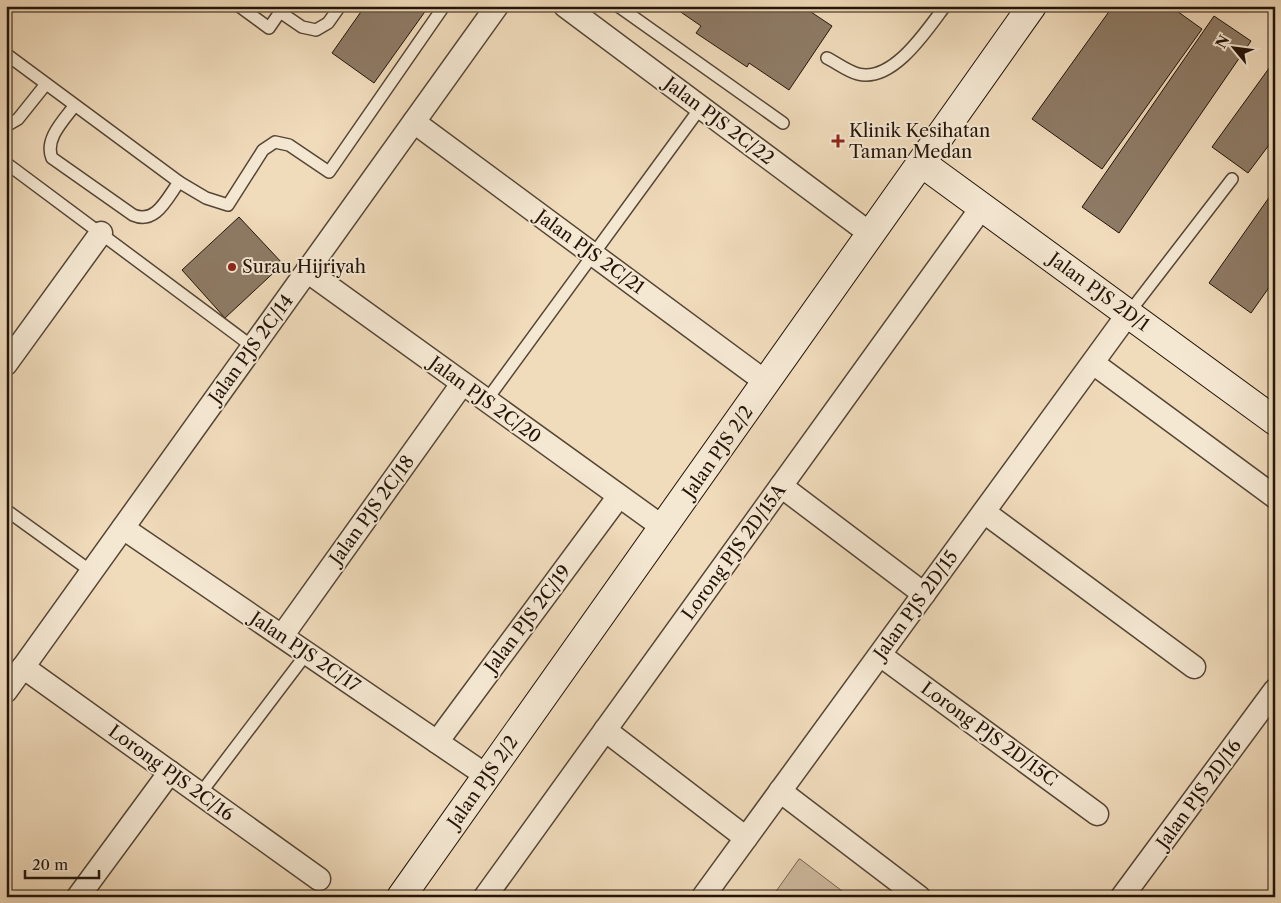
<svg xmlns="http://www.w3.org/2000/svg" width="1281" height="903" viewBox="0 0 1281 903" font-family="'Libre Caslon Text',serif">
<style>
.green{fill:#cdb99d;stroke:#786653}
.building{fill:#8e7b66;stroke:#231409}
.lines{fill:none;stroke-linecap:round;stroke-linejoin:round}
.lane-casing{stroke:#564636;stroke-width:14}
.street-casing{stroke:#564636;stroke-width:25}
.secondary-casing{stroke:#231409;stroke-width:30}
.lane{stroke:#f5e8d3;stroke-width:11}
.street{stroke:#f5e8d3;stroke-width:22}
.secondary{stroke:#f5e8d3;stroke-width:28}
.poi-dot{fill:#8f2418;stroke:#f5e8d3;stroke-width:2}
.labels{text-anchor:middle;stroke-width:4;stroke-linejoin:round;paint-order:stroke}
.street-label{font-size:18px;fill:#231409;stroke:#f5e8d3}
.poi-label{font-size:18px;fill:#231409;stroke:#f5e8d3;text-anchor:start}
</style>
<rect width="100%" height="100%" fill="#f0dbbb"/>
<filter id="stains"><feTurbulence type="fractalNoise" baseFrequency=".004" numOctaves="4"/><feColorMatrix values="0 0 0 0 .2 0 0 0 0 .09 0 0 0 0 .02 0 0 0 .5 -.17"/></filter>
<radialGradient id="worn" r=".72"><stop offset=".6" stop-color="#630" stop-opacity="0"/><stop offset="1" stop-color="#630" stop-opacity=".3"/></radialGradient>
<polygon class="green" points="799,859 800,859 850,897 772,897"/>
<g class="building">
<polygon points="365,6 429,6 374,83 332,53"/>
<polygon points="672,6 802,6 832,26 789,90 749,63 747,67 696,33 701,26"/>
<polygon points="1113,6 1170,6 1202,29 1102,169 1032,119"/>
<polygon points="1214,16 1251,41 1119,233 1082,207"/>
<polygon points="1275,60 1275,137 1248,173 1212,147"/>
<polygon points="1275,189 1275,279 1251,313 1209,283"/>
<polygon points="239,217 283,264 225,318 182,270"/>
</g>
<g class="lines">
<defs>
<g id="lane">
<polyline points="239,6 269,28 280,12"/>
<polyline points="284,6 280,12 302,27 316,30 328,23 340,6"/>
<polyline points="618,6 783,123"/>
<path d="M6,54L179,182C167,198 156,225 133,215L52,158C44,139 64,120 75,105"/>
<path d="M827,58C837,63 847,71 858,74C893,83 927,30 945,6"/>
<polyline points="6,126 18,119 46,84"/>
<polyline points="6,163 253,347"/>
<polyline points="179,182 206,198 228,205 263,150 275,142 289,145 329,172 444,6"/>
<polyline points="1128,314 1232,179"/>
<polyline points="486,401 701,107"/>
<polyline points="6,510 92,572"/>
<polyline points="200,794 307,653"/>
</g>
<g id="street">
<polyline points="565,6 872,235"/>
<polyline points="414,122 767,383"/>
<polyline points="307,271 664,528"/>
<polyline points="1093,363 1275,497"/>
<polyline points="6,364 101,233"/>
<polyline points="781,486 924,594"/>
<polyline points="984,512 1194,667"/>
<polyline points="123,528 487,776"/>
<polyline points="282,636 462,384"/>
<polyline points="880,655 1097,814"/>
<polyline points="23,667 319,879"/>
<polyline points="6,691 497,6"/>
<polyline points="605,730 746,838"/>
<polyline points="437,742 619,496"/>
<polyline points="780,791 919,897"/>
<polyline points="78,897 170,772"/>
<polyline points="485,897 982,207"/>
<polyline points="703,897 1128,314"/>
<polyline points="1122,897 1275,690"/>
</g>
<g id="secondary">
<polyline points="923,164 1275,421"/>
<polyline points="401,897 1032,6"/>
</g>
</defs>
<use href="#lane" class="lane-casing"/>
<use href="#street" class="street-casing"/>
<use href="#secondary" class="secondary-casing"/>
<use href="#lane" class="lane"/>
<use href="#street" class="street"/>
<use href="#secondary" class="secondary"/>
</g>
<g class="poi-dot">
<path d="M835.5 133.5h5v5h5v5h-5v5h-5v-5h-5v-5h5z"/>
<circle cx="232" cy="267" r="5"/>
</g>
<g class="labels">
<g class="street-label">
<text transform="translate(719 121) rotate(37)" y="6">Jalan PJS 2C/22</text>
<text transform="translate(590 252) rotate(36)" y="6">Jalan PJS 2C/21</text>
<text transform="translate(1099 292) rotate(36)" y="6">Jalan PJS 2D/1</text>
<text transform="translate(251 349) rotate(-54)" y="6">Jalan PJS 2C/14</text>
<text transform="translate(485 400) rotate(36)" y="6">Jalan PJS 2C/20</text>
<text transform="translate(718 452) rotate(-55)" y="6">Jalan PJS 2/2</text>
<text transform="translate(372 510) rotate(-54)" y="6">Jalan PJS 2C/18</text>
<text transform="translate(734 552) rotate(-54)" y="6">Lorong PJS 2D/15A</text>
<text transform="translate(916 605) rotate(-54)" y="6">Jalan PJS 2D/15</text>
<text transform="translate(528 619) rotate(-53)" y="6">Jalan PJS 2C/19</text>
<text transform="translate(305 652) rotate(34)" y="6">Jalan PJS 2C/17</text>
<text transform="translate(989 734) rotate(36)" y="6">Lorong PJS 2D/15C</text>
<text transform="translate(171 773) rotate(36)" y="6">Lorong PJS 2C/16</text>
<text transform="translate(483 782) rotate(-55)" y="6">Jalan PJS 2/2</text>
<text transform="translate(1199 794) rotate(-54)" y="6">Jalan PJS 2D/16</text>
</g>
<g class="poi-label">
<text x="849" y="137">Klinik Kesihatan<tspan x="849" dy="21">Taman Medan</tspan></text>
<text x="242" y="273">Surau Hijriyah</text>
</g>
</g>
<rect width="1281" height="903" fill="none" stroke="#f0dbbb" stroke-width="25"/>
<rect x="8" y="8" width="1266" height="888" fill="none" stroke="#231409" stroke-width="2.5"/>
<rect x="12" y="12" width="1256" height="878" fill="none" stroke="#231409"/>
<g transform="translate(1234 48) rotate(299)" stroke="#f5e8d3" stroke-width="4" paint-order="stroke">
<path d="M0-4L9 19L0 12L-9 19Z" fill="#231409"/>
<text y="-8" font-size="14" font-weight="bold" text-anchor="middle" fill="#231409">N</text>
</g>
<path d="M25 870v8h74v-8" fill="none" stroke="#231409" stroke-width="2.5"/>
<text x="32" y="870" font-size="15" fill="#231409" stroke="#f5e8d3" stroke-width="4" paint-order="stroke">20 m</text>
<rect width="100%" height="100%" filter="url(#stains)"/>
<rect width="100%" height="100%" fill="url(#worn)"/>
</svg>
